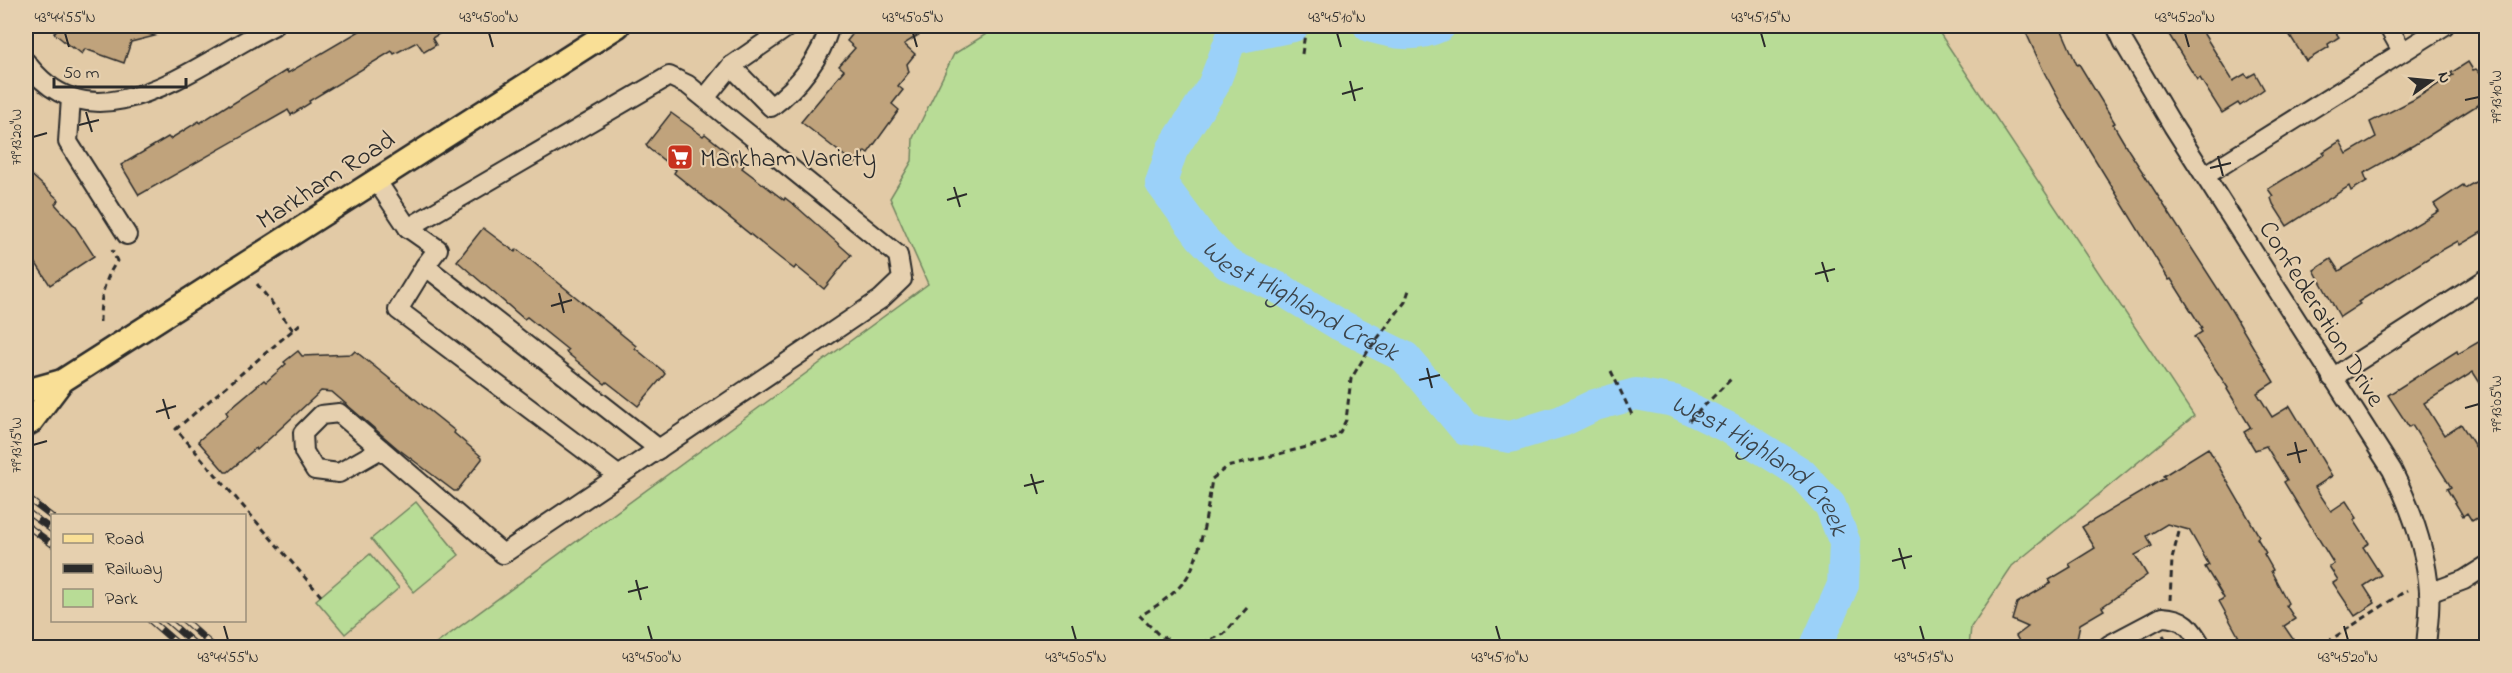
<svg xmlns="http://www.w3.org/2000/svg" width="2512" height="673" viewBox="0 0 2512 673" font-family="'Indie Flower',sans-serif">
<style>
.green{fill:#b8dc96;stroke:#728460;stroke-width:1.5}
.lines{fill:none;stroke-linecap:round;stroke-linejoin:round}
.river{stroke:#9bd1f9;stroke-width:32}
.building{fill:#c0a37b;stroke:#2b2b2b;stroke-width:1.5}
.minor-casing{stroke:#2b2b2b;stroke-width:22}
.major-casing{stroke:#2b2b2b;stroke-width:27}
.path{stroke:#2b2b2b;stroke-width:3;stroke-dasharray:6 4.5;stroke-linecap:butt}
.minor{stroke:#e6d0af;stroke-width:18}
.major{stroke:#f9df96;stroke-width:22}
.rail-casing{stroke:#2b2b2b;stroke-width:7}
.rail{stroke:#e6d0af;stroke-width:4.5;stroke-dasharray:14;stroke-linecap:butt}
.ticks{fill:none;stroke:#2b2b2b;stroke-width:2}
.labels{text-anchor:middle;stroke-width:4.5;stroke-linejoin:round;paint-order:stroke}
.poi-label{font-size:26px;fill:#2b2b2b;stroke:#e6d0af;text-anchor:start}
.street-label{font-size:26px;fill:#2b2b2b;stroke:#e6d0af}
.water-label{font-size:27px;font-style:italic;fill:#3c444a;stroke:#e6d0af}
.neatline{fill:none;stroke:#2b2b2b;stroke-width:2}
.ticks-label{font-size:15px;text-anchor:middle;fill:#2b2b2b}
</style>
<rect width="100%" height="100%" fill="#e2caa6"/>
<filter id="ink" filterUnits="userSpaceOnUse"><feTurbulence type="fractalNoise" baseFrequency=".0167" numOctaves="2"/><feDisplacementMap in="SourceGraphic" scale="12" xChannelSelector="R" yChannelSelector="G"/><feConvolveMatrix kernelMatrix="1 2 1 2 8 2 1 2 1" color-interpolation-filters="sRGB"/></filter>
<g filter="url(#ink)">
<g class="green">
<polygon points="999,26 1935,26 2194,416 2012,566 1971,627 1969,647 432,647 928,284 890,198 912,161 913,138 954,54"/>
<polygon points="416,502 459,555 414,592 371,539"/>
<polygon points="370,554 399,588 345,634 316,600"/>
</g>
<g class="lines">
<g class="river">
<path id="s1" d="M1293,26L1231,39L1213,86L1172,150L1161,183L1201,237L1227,264L1279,288L1340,325L1405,357L1466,430L1510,437L1562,421L1595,405L1636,394L1674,401L1731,429L1801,473L1830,505L1845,543L1843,585L1815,648"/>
<path d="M1369,26C1394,33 1415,38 1440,26"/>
</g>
</g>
<g class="building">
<polygon points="60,26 125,26 155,36 131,42 124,63 85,49 82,54 73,47 72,48 54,33"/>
<polygon points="368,26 452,26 432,38 436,45 424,52 417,42 394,54 392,51 309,101 310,103 291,115 288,110 285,112 139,195 121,165 168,137 170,139 199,121 200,123 228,105 229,106 287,70 288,73"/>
<polygon points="859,26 933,26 904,44 915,54 907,64 909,72 898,86 903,90 892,104 899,110 868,153 865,151 855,164 801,122 844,70 839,66 855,48 847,41"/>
<polygon points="2023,26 2060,26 2077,65 2079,64 2115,123 2113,124 2129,151 2227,303 2274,382 2257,393 2272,417 2290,406 2332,476 2315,487 2331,511 2346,501 2357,518 2354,520 2369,543 2363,547 2381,575 2364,586 2375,603 2355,616 2333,583 2338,580 2329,566 2334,564 2284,482 2287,480 2266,446 2255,450 2244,432 2251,428 2227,389 2228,388 2194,337 2202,332 2200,329 2202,328 2171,279 2169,280 2063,107 2044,72"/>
<polygon points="2180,26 2199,26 2233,81 2245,74 2248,77 2255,73 2264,89 2240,106 2238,103 2222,113 2200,78 2197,80 2168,33"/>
<polygon points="2284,26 2331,26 2339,37 2328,44 2329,47 2306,61"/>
<polygon points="2468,62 2473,70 2476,69 2479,72 2487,83 2487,99 2414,145 2364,173 2367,181 2351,191 2349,186 2287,226 2273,204 2271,198 2273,196 2268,189 2325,154 2323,152 2340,141 2347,154 2376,137 2370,122 2413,100 2453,75 2451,73"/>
<polygon points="671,113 703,136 705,134 744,165 742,168 784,200 785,198 798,208 851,255 824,289 796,266 794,269 781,259 674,173 676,170 648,148 646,145"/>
<polygon points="26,170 59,200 55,204 73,224 94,256 50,285 26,248"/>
<polygon points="2487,175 2487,229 2460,245 2458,241 2435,254 2358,302 2360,304 2340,317 2314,270 2331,259 2339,271 2439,211 2434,204 2463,185 2465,188"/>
<polygon points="483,228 515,252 517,249 636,346 635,348 663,371 665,374 638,406 607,382 605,384 566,352 568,350 527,317 524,319 457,261"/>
<polygon points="2487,337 2487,394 2473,372 2424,403 2444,435 2461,424 2487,465 2487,512 2472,521 2467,513 2463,516 2447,489 2451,487 2412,425 2409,427 2388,395 2457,351 2458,354"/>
<polygon points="298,351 302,356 352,354 355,351 455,431 454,433 482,457 482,459 457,491 454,491 397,448 332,392 321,391 257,450 256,448 228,472 225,472 198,441 228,415 226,412 264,380 266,382 286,364 284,362"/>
<polygon points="2208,448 2259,536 2257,538 2266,553 2264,554 2273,570 2271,571 2288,603 2286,605 2295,619 2284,626 2295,642 2286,648 2245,648 2219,601 2224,598 2205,567 2209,565 2189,530 2167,524 2147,536 2152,546 2135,555 2147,575 2102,607 2104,610 2080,624 2075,648 2023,648 2016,636 2028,627 2012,620 2017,603 2051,583 2049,580 2071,567 2069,564 2095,548 2082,527 2165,478 2163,476"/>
</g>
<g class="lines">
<defs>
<g id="minor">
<path d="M789,26L731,66L771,107C799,86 820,59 830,26"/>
<path d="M2116,26L2124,43L2173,126L2392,470C2411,508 2426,549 2429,591C2431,609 2427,629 2426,648"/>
<polyline points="2388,26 2402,51"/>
<path d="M26,62C94,155 200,61 273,26"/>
<polyline points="71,98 68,142 127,235"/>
<polyline points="705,98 731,66"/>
<polyline points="2206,175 2444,26"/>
<polyline points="376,180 408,228 438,249 425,266 659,449"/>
<polyline points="425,266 398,310 619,476"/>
<polyline points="2332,378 2486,279"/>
<polyline points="381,449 339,473 315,470 304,452 303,433 321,415 339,413 503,554 881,299 902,279 898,255 688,85 669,76 408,228"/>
<polyline points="2429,593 2464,580 2486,566"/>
<path d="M2110,648L2109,645L2162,617C2186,618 2191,628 2203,648"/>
</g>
<g id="major">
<polyline points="26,391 62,381 618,26"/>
<polyline points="26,425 31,422 62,381"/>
</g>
</defs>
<use href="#minor" class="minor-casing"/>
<use href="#major" class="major-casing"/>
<g class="path">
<polyline points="1302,54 1306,26"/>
<polyline points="257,284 293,330"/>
<path d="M100,322C100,299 104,280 117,261L112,250"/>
<polyline points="300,324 176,429 321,596"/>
<polyline points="1611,371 1633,417"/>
<polyline points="1689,421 1732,378"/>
<polyline points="2170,600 2172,559 2179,532"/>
<path d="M1247,608L1224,634L1205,642L1180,645L1159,635L1140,616C1158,605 1179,592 1189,574C1202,550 1208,506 1212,479L1227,467L1323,443L1338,436L1346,420L1351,379L1368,351L1405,302L1410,287"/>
<polyline points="2163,635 2169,646 2178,640"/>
<polyline points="2318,648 2407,590"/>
</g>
<use href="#minor" class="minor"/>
<use href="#major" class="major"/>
<defs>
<g id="rail">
<polyline points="26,497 52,517"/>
<polyline points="26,511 52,530"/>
<polyline points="26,525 52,544"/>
<polyline points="150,620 182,648"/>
<polyline points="167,620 199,648"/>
<polyline points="184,620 215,648"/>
</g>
</defs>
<use href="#rail" class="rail-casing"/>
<use href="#rail" class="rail"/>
</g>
</g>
<path class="ticks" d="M65,33L69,47M489,33L493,47M913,33L917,47M1337,33L1341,47M1761,33L1765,47M2185,33L2189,47M1350,81L1355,101M1342,94L1363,88M2465,100L2479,97M86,112L92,132M79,125L99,120M33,137L47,133M2218,156L2223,176M2210,168L2231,163M954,187L960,207M947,200L967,194M1822,262L1828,282M1815,274L1835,269M559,293L564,313M551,306L572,300M1427,368L1432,388M1419,380L1440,375M163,399L169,419M2465,408L2479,404M156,412L176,406M2295,442L2300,463M33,445L47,441M2287,455L2307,450M1031,474L1037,494M1024,486L1044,481M1899,548L1905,569M1892,561L1912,556M636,580L641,600M628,592L648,587M224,626L228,640M648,626L652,640M1072,626L1076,640M1496,626L1500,640M1920,626L1924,640M2344,626L2348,640"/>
<defs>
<symbol id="supermarket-square" viewBox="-11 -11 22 22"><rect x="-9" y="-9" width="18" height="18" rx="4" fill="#c8321e" stroke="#e6d0af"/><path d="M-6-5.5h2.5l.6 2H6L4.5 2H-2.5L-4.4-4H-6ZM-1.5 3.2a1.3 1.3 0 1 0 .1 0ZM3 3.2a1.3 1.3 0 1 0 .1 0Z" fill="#fff"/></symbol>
</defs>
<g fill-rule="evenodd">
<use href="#supermarket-square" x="665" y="142" width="30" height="30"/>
</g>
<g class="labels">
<g class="poi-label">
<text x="700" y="166">Markham Variety</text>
</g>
<g class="street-label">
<text transform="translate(325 179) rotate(-33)" y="9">Markham Road</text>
<text transform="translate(2323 313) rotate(58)" y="9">Confederation Drive</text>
</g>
<g class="water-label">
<text dy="9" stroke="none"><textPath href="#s1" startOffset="411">West Highland Creek</textPath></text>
<text dy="9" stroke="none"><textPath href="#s1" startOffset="952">West Highland Creek</textPath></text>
</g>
</g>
<rect width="2512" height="673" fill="none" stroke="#e6d0af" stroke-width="66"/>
<rect x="51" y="514" width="195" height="108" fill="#e6d0af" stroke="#9b8e7a" stroke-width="1.5"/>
<rect x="63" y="534" width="30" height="9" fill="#f9df96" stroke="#9b8e7a" stroke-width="1.5"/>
<text x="105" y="544" font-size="18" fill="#2b2b2b">Road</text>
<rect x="63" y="564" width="30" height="9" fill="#2b2b2b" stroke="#9b8e7a" stroke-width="1.5"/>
<text x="105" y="574" font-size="18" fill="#2b2b2b">Railway</text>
<rect x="63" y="589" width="30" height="18" fill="#b8dc96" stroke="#9b8e7a" stroke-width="1.5"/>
<text x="105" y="604" font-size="18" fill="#2b2b2b">Park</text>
<g transform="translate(2431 81) rotate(75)" stroke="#e6d0af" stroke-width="4.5" paint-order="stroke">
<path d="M0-4.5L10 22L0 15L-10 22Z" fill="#2b2b2b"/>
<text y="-9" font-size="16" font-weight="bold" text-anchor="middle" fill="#2b2b2b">N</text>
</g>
<path d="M54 78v9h132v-9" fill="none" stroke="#2b2b2b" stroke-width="3"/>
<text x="63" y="78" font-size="18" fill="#2b2b2b" stroke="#e6d0af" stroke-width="4.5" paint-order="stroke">50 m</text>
<rect x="33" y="33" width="2446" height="607" class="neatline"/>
<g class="ticks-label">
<text x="65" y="22">43°44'55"N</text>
<text x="489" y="22">43°45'00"N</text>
<text x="913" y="22">43°45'05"N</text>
<text x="1337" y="22">43°45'10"N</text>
<text x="1761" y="22">43°45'15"N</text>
<text x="2185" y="22">43°45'20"N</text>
<text transform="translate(2496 97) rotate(-90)" y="5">79°13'10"W</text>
<text transform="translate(16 137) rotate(-90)" y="5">79°13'20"W</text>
<text transform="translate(2496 404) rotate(-90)" y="5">79°13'05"W</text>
<text transform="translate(16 445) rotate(-90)" y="5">79°13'15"W</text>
<text x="228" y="662">43°44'55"N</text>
<text x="652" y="662">43°45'00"N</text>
<text x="1076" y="662">43°45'05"N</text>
<text x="1500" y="662">43°45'10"N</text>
<text x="1924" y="662">43°45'15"N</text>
<text x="2348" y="662">43°45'20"N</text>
</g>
</svg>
